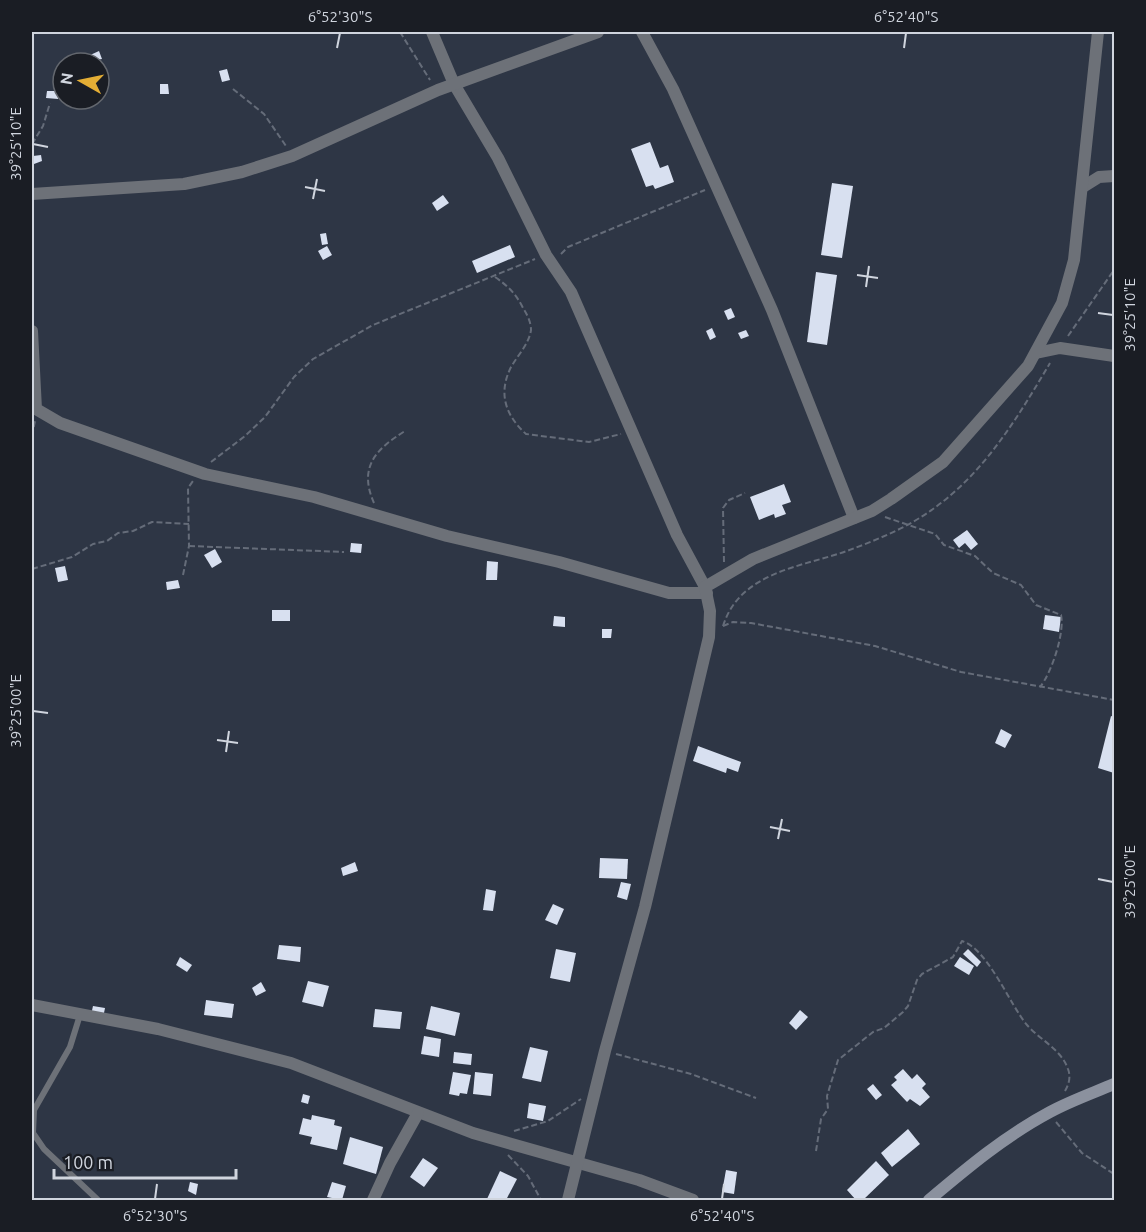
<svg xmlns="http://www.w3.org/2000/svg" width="1146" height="1232" viewBox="0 0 1146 1232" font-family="Ubuntu,sans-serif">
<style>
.building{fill:#d8e0f0}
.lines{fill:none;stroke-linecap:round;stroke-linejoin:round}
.path{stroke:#656c79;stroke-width:2;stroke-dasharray:6 3;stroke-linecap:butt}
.service{stroke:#6d7178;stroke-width:6}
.minor{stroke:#6d7178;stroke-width:12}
.secondary{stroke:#8b919e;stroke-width:12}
.ticks{fill:none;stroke:#d0d5de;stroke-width:2}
.neatline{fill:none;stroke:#d0d5de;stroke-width:2}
.ticks-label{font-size:15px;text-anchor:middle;fill:#d0d5de}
</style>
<rect width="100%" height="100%" fill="#2e3645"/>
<g class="building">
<polygon points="99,51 102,59 91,61 88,56"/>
<polygon points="227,69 230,80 222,82 219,71"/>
<polygon points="160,84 168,84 169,94 160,94"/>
<polygon points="47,91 59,91 58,99 46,98"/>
<polygon points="650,142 660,168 668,165 674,182 655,189 653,185 646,187 631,149"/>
<polygon points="41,155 42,161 34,164 33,156"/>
<polygon points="832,183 853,186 842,258 821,255"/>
<polygon points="443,195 449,203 437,211 432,203"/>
<polygon points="326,233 328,244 322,245 320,234"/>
<polygon points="510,245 515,257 477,273 472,261"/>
<polygon points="327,246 332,255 323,260 318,251"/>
<polygon points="816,272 837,275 827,345 807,342"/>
<polygon points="731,308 735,317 728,320 724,311"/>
<polygon points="712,328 716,337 710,340 706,331"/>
<polygon points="746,330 749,336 741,339 738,333"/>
<polygon points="784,484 791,502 782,505 786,514 775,518 774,514 759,520 750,497"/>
<polygon points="967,530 978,544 971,550 965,543 959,548 953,540"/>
<polygon points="351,543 362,544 361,553 350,552"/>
<polygon points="215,549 222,562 212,568 204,555"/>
<polygon points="487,561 498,562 497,580 486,580"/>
<polygon points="65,566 68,580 58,582 55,568"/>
<polygon points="178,580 180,588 167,590 166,582"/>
<rect x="272" y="610" width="18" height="11"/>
<polygon points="1045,615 1061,617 1059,632 1043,629"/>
<polygon points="554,616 565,617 565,627 553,626"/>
<polygon points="602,629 612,629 611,638 602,638"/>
<polygon points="1111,716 1114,717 1114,773 1098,768"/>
<polygon points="1001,729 1012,735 1005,748 995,743"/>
<polygon points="698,746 741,762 738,772 727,768 726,773 693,761"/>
<polygon points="600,858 628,859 627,879 599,878"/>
<polygon points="355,862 358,871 343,876 341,868"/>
<polygon points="621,882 631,884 627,900 617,897"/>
<polygon points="486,889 496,891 493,911 483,910"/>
<polygon points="553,904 564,909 557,925 545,920"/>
<polygon points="279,945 301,947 300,962 277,959"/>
<polygon points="556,949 576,953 570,982 550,978"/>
<polygon points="968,949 981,962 977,967 963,954"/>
<polygon points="180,957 192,965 187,972 176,965"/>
<polygon points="960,957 974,966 969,975 954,966"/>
<polygon points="308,981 329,986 323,1007 302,1002"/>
<polygon points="261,982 266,991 256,996 252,988"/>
<polygon points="206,1000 234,1004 232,1018 204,1015"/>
<polygon points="93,1006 105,1008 103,1018 91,1015"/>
<polygon points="431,1006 460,1013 455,1036 426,1029"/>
<polygon points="375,1009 402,1012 400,1029 373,1027"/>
<polygon points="800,1010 808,1017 796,1030 789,1023"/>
<polygon points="424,1036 441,1039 439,1057 421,1054"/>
<polygon points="530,1047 548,1051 541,1082 522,1078"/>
<polygon points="454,1052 472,1054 471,1065 453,1063"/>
<polygon points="903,1069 912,1079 917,1074 926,1084 922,1088 930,1097 920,1106 910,1099 907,1102 891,1085 897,1080 894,1077"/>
<polygon points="453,1072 471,1075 467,1094 460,1093 459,1096 449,1094"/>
<polygon points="475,1072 493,1074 491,1096 473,1094"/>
<polygon points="873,1084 882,1095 876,1100 867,1089"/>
<polygon points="303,1094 310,1096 308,1104 301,1102"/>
<polygon points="529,1103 546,1106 543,1121 527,1118"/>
<polygon points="312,1115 335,1120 334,1125 342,1127 337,1150 310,1144 312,1137 299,1134 303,1118 311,1120"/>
<polygon points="908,1129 920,1144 892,1167 881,1153"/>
<polygon points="350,1137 383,1147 376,1174 343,1164"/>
<polygon points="423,1158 438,1168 424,1187 410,1177"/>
<polygon points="876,1161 889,1175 863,1200 856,1200 847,1190"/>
<polygon points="726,1170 737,1172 734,1194 722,1192"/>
<polygon points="500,1171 517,1179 506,1200 490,1200 487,1199"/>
<polygon points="190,1182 198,1184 196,1195 188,1191"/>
<polygon points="332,1182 346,1186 342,1200 327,1197"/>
</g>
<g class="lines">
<g class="path">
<polyline points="400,32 430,80"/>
<polyline points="233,89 264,114 286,146"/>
<polyline points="32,144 43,126 50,103"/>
<polyline points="561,254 568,247 705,190"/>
<path d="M495,277C508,286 516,294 523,308C527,314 531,322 531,330C529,344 518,355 511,367C498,393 505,415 526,434L589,442L621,434"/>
<polyline points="1068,336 1114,270"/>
<polyline points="32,436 35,421"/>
<polyline points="211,462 245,436 265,417 294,377 313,359 373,325 535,259"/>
<path d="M374,503C358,467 376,449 405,431"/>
<path d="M885,517L935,534L944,545L975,556L993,573L1021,585L1036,605L1061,615C1065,633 1051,674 1040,687"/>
<polyline points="189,546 344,552"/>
<polyline points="724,562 723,508 729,500 745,493"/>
<polyline points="32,569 72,557 93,544 107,541 118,533 133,531 152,522 189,524"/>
<polyline points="183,575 189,546 188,488 193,481"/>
<path d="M723,626C740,572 801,567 847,551C876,540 907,528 933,509C985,472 1018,417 1050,363"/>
<polyline points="723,626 733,622 751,623 875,646 961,672 1114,700"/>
<polyline points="616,1054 691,1074 756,1098"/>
<polyline points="1056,1122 1082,1153 1114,1174"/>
<polyline points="514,1131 548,1121 581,1099"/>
<path d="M816,1151L821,1119L828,1109L827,1096L838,1060L873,1032L884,1028L903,1012L908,1006L917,980L922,974L953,957L962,941C988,949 1010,1005 1027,1025C1040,1040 1061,1049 1068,1069C1071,1077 1069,1084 1065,1091"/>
<polyline points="508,1155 528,1176 541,1200"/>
</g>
<polyline class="service" points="80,1015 70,1047 34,1110 33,1133 44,1149 98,1200"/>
<g class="minor">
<polyline points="432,32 454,84 498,158 546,255 571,292 677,535 705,587"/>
<polyline points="642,32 673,89 772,310 854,518"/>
<polyline points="1083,187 1099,177 1114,176"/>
<polyline points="32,194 184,184 242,172 292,156 438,90 598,32"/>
<polyline points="32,331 36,409 60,423 205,474 314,497 447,536 559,562 669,593 707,593"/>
<polyline points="1036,353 1060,348 1114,356"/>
<polyline points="32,1005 158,1029 291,1063 473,1133 639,1180 693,1200"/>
<polyline points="373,1200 390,1163 418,1113"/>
<polyline points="568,1200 605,1051 645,907 709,637 710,611 705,587 753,559 872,511 891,499 943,462 1028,366 1062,303 1074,260 1098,32"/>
</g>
<path class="secondary" d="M929,1200C967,1168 1005,1136 1050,1112C1070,1101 1093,1093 1114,1084"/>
</g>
<path class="ticks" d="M337,48L340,33M904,48L906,33M33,144L48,147M305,187L325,191M313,199L317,179M857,275L878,278M866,287L869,266M1098,313L1113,315M33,711L48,713M217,740L238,743M226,752L229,731M770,827L790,831M778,839L782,819M1098,879L1113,882M155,1199L157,1184M722,1199L724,1184"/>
<rect width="1146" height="1232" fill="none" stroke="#1a1d24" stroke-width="66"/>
<g transform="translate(81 81) rotate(279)"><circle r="28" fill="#1a1d24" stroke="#63676e" stroke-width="1.5"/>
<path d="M0-4.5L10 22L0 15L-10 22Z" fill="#e4ae35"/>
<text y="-9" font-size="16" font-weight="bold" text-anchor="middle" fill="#d0d5de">N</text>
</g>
<path d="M54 1169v9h182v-9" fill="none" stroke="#d0d5de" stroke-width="3"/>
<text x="63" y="1169" font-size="18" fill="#d0d5de" stroke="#1a1d24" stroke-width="4.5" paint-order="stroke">100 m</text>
<rect x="33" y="33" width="1080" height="1166" class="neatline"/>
<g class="ticks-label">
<text x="340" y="22">6°52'30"S</text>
<text x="906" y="22">6°52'40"S</text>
<text transform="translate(16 144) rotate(-90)" y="5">39°25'10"E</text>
<text transform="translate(1130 315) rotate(-90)" y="5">39°25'10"E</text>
<text transform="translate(16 711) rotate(-90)" y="5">39°25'00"E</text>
<text transform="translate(1130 882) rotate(-90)" y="5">39°25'00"E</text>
<text x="155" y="1221">6°52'30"S</text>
<text x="722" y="1221">6°52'40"S</text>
</g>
</svg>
